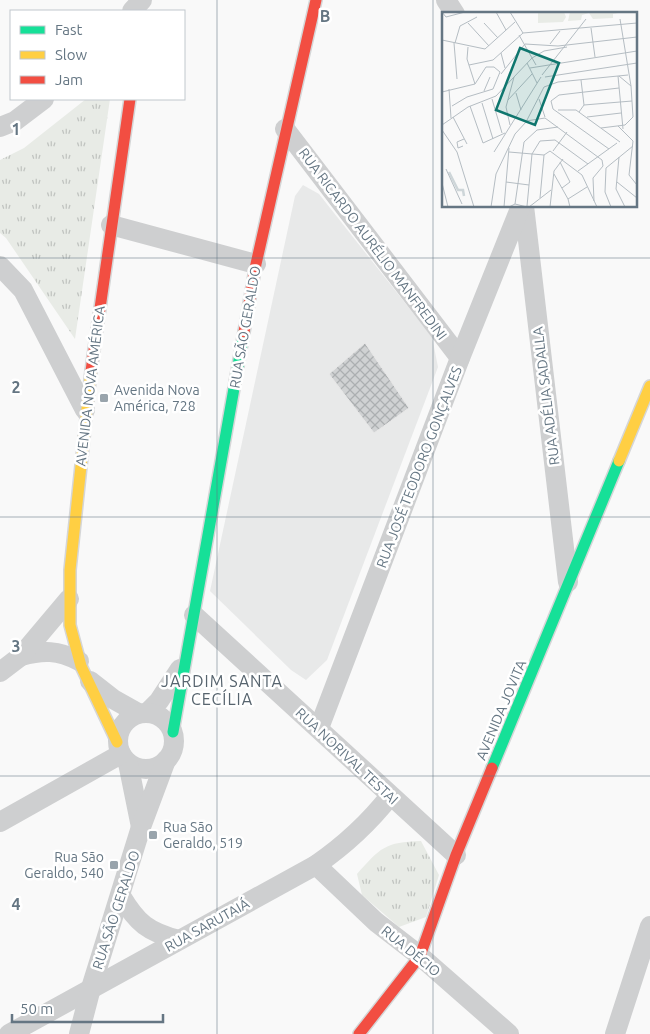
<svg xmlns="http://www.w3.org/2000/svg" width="650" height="1034" viewBox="0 0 650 1034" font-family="Ubuntu,sans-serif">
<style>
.built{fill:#e8e9e9}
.park{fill:url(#park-tufts)}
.building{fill:url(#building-cross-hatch);stroke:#e8e8e8}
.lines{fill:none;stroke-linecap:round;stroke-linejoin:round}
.fast-casing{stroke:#d5d6d7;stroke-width:14}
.slow-casing{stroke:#d5d6d7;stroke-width:14}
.jam-casing{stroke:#d5d6d7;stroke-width:14}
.street{stroke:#cecfd0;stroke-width:20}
.fast{stroke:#16e098;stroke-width:11}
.slow{stroke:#ffcf43;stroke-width:11}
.jam{stroke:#f24e42;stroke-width:11}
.grid{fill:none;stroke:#657683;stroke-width:1;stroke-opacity:0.55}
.poi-dot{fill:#99a4ac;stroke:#fff;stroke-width:2}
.labels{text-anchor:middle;stroke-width:5;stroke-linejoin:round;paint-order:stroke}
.street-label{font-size:14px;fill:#657683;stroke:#fff}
.poi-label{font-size:14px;fill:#657683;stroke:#fff;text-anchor:start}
.quarter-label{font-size:16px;letter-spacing:1px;fill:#57646e;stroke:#fff}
.inset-river{fill:none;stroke:#ced6d9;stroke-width:2.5}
.inset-road{fill:none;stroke:#b5bdc3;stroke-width:1}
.view{fill:#0f766e;fill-opacity:0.15;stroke:#0f766e;stroke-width:2.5}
.inset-edge{fill:none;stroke:#657683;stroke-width:2.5}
.grid-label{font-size:16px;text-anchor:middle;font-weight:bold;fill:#657683;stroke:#fff;stroke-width:5;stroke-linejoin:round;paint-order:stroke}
</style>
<defs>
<pattern id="park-tufts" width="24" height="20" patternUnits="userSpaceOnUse" patternTransform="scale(1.25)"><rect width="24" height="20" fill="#e8ebe6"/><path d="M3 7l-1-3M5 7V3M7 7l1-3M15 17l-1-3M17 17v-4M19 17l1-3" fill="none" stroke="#c0c3c0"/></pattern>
<pattern id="building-cross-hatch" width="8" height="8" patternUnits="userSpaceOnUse" patternTransform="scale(1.25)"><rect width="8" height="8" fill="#d0d2d3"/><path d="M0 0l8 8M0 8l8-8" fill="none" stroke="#acafb1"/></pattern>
</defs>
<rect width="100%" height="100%" fill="#f9f9f9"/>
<polygon class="built" points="303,185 319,194 432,337 438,367 327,660 306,680 291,670 210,591 295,196"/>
<g class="park">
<polygon points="86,99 110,99 75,339 6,238 0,233 0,160 24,148"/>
<path d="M421,841L439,875L426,917L399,927L362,895L357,874C380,848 385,842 421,841Z"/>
</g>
<polygon class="building" points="365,343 409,408 374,433 329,374"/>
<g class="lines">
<defs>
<g id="fast">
<polyline points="173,732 244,332"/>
<polyline points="492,768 619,461"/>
</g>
<g id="slow">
<polyline points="91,371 70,570 70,625 81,666 117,742"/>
<polyline points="619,461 650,386"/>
</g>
<g id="jam">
<polyline points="244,332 256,264 316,0"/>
<polyline points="91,371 130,99"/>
<polyline points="359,1034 420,956 456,855 492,768"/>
</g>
</defs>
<use href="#fast" class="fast-casing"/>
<use href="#slow" class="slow-casing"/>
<use href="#jam" class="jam-casing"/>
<g class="street">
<polyline points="446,0 455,14"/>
<polyline points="132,11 142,0"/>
<polyline points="0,127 15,121 44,99"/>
<polyline points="285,129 460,358"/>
<polyline points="524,206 568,582"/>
<polyline points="111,225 256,264"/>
<polyline points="0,266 23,290 85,410"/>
<polyline points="194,615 456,855"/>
<path d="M21,656C43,650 58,650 79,661"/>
<polyline points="0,672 21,656 69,599"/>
<polyline points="90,681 113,699 138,713"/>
<polyline points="148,712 159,701 180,669"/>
<circle cx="146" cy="741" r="28"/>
<polyline points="319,728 460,358 521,206"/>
<polyline points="128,763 141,827"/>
<polyline points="0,822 121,754"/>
<polyline points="316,865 376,922 420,956 509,1034"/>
<path d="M121,896C137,923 148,932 179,940"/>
<path d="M9,1034L316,865C345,845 368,824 390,796"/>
<polyline points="79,1034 91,988 141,827 166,760"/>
<polyline points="615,1034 650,926"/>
</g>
<use href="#fast" class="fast"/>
<use href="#slow" class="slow"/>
<use href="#jam" class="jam"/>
</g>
<path class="grid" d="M217,0V1034M433,0V1034M0,258H650M0,517H650M0,776H650"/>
<g class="poi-dot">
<rect x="99" y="393" width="10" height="10" rx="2.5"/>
<rect x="148" y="830" width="10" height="10" rx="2.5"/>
<rect x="109" y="860" width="10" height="10" rx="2.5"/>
</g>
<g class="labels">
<g class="street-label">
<text transform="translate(373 244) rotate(53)" y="5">RUA RICARDO AURÉLIO MANFREDINI</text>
<text transform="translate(245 327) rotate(-80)" y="5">RUA SÃO GERALDO</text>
<text transform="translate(90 386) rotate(-83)" y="5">AVENIDA NOVA AMÉRICA</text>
<text transform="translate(546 396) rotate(-97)" y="5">RUA ADÉLIA SADALLA</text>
<text transform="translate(419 467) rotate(-69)" y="5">RUA JOSÉ TEODORO GONÇALVES</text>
<text transform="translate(501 710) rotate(-67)" y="5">AVENIDA JOVITA</text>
<text transform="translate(347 756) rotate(43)" y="5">RUA NORIVAL TESTAI</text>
<text transform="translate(116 910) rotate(-72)" y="5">RUA SÃO GERALDO</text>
<text transform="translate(207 925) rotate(-29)" y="5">RUA SARUTAIÁ</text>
<text transform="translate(411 951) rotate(39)" y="5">RUA DÉCIO</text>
</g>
<g class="poi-label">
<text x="114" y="395">Avenida Nova<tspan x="114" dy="16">América, 728</tspan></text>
<text x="163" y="832">Rua São<tspan x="163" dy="16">Geraldo, 519</tspan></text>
<text x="104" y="862" text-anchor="end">Rua São<tspan x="104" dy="16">Geraldo, 540</tspan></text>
</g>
<g class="quarter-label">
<text x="222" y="687">JARDIM SANTA<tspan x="222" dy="18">CECÍLIA</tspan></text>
</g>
</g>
<g transform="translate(442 12)">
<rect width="195" height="195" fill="#f9f9f9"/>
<path d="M122,0L124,5L121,10L96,11V0ZM128,0H182L171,2V6L151,7L147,1L140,3L139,8L126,9Z" fill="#e8ebe6"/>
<path class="inset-river" d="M7,160L16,178H21L22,184"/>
<path class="inset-road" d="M0,0L4,5L23,0M54,0L64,18M68,0L81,21M178,7L189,74M26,11L47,34M42,11L56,26M149,16L153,45M77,23L94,53M0,28L43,37L73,10M12,31L15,67M13,31L18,14L35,5M108,32L118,19M116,34L195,25M26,35L25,47L33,72M59,41L63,56M85,51L95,71M27,53L51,48L81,21L195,11M88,56L195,39M59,62L83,32L116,34M100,63L144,7M176,64L181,117M177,64L189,74L191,105M103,65L195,51M139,68L142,93M7,77L9,106M42,79L48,65M0,80L33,72L44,55H52L58,60L51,77L25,85L10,94M74,81L79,98M50,87L60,121M97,87L103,105M66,88L90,62M40,91L51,127M28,94L41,131L63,121M116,98H134L178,130M137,100L142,93L190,89M11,105L25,132M145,105L179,101M84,109L103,106L160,148L161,154L151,166L152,189M0,113L26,95L54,84L90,46L102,39L125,35M68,113L64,95L72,65M176,114L191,129L187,163L195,173M159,116L183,113L191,105M0,118L15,140L32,195M21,134L16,136L15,130L22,127M167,137L111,97L109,89L117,83L177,76M111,139L125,120M52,140L99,65M67,140L102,143M177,145L174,177L183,195M118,150L128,170L120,176M4,157L20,192M136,159L175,131M112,162L126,187M64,170L87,173M175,170L195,186M0,171L6,195M98,186L102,143L108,139L140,163L155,195M73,192L82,130L95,118L116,115M85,194L90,142L98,129L113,128L146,152M49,195L54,162L73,122L84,110L102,75L116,70L186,63M62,195L67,136M67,195L73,192L85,195M87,195L109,178M108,195L112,159L121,147M128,195L126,187L145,175M169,195L163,180L164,156L191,134"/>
<path class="view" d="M78,36L117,51L93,113L54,98Z"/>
<rect width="195" height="195" class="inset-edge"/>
</g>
<g class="grid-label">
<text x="325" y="22">B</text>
<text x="16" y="135">1</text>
<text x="16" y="393">2</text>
<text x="16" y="652">3</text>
<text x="16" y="910">4</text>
</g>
<rect x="10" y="10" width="175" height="90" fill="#ffffff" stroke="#c1c8cd"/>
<rect x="20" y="26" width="25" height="8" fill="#16e098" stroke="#c1c8cd"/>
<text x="55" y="35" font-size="15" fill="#657683">Fast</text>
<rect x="20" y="51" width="25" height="8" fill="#ffcf43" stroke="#c1c8cd"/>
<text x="55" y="60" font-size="15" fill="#657683">Slow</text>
<rect x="20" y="76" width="25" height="8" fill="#f24e42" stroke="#c1c8cd"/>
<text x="55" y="85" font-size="15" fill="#657683">Jam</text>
<path d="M12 1014v8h151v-8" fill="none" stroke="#657683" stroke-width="2.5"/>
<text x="20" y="1014" font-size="15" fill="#657683" stroke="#ffffff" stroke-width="4" paint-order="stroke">50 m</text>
</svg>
